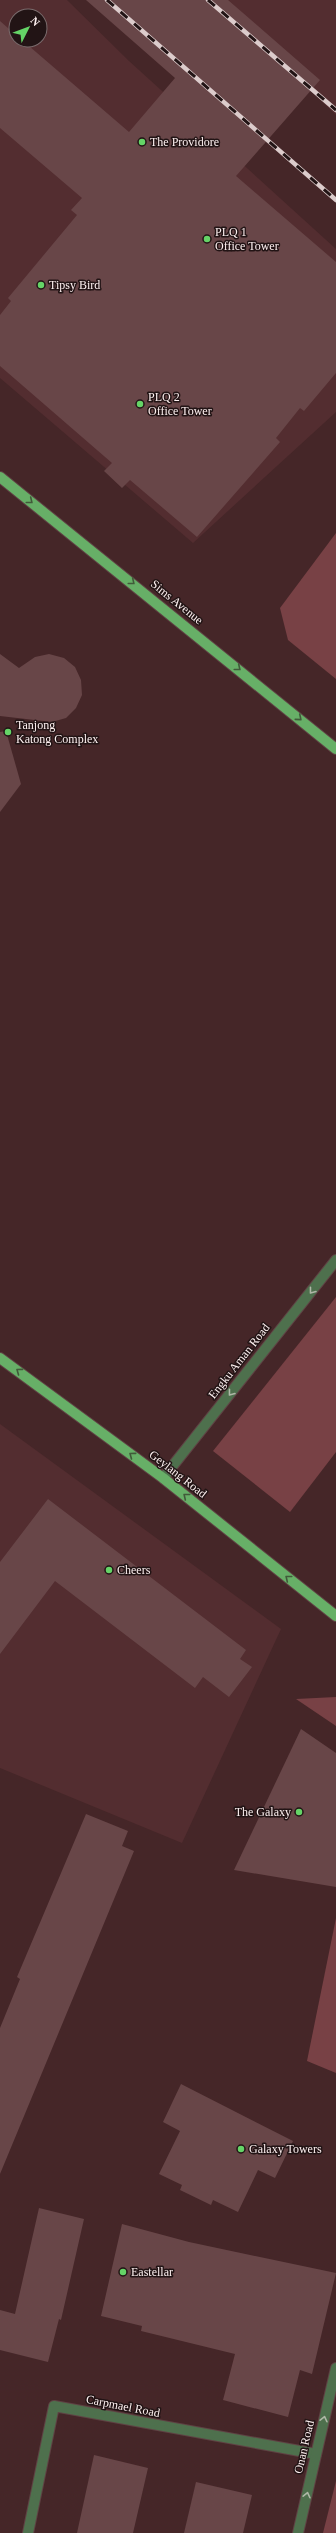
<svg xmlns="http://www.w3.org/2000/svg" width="336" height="2533" viewBox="0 0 336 2533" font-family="'Times New Roman',serif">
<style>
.built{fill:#532d30;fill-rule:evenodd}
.grass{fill:#784145}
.building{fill:#684648}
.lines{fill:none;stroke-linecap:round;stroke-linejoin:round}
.street-casing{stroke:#5f4244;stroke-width:12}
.primary-casing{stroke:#5f4244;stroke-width:12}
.street{stroke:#4e704d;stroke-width:10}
.primary{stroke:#67af67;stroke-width:10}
.rail-casing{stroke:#dccccc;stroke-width:4.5}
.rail{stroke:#221415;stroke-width:3;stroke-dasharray:9;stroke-linecap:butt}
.oneway{stroke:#415a3a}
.oneway2{stroke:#afb7a7}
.poi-dot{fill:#65d467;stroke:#221415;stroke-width:1.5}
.labels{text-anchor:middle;stroke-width:3;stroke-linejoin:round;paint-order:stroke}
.poi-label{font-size:12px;fill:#fef1f1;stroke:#221415;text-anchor:start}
.street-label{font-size:12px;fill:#fef1f1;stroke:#221415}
</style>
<rect width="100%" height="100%" fill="#452628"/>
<g class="built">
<path d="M0,0H67L129,61L336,249V412L193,543L0,378ZM16,16H40V40H16Z"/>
<polygon points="215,0 336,0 336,115"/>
<polygon points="0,1424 281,1629 182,1843 0,1768"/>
</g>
<g class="grass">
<polygon points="336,533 336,679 288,640 280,608"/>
<polygon points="336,1297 336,1452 290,1512 213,1451"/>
<polygon points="336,1697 336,1726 296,1699"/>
<polygon points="336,1918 336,2073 307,2061"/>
<polygon points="336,2481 336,2533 323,2533"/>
</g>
<g class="building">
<polygon points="86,0 228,0 320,80 236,176 336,262 336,373 304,411 300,408 276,438 280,442 197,537 130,480 122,488 104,471 112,463 0,366 0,315 11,301 8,298 77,215 71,210 82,198 0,128 0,21 16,35 16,40 22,40 129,132 175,78"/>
<polygon points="0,654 19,668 35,657 49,654 64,658 75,667 81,680 82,695 76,708 66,718 52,722 0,716"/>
<polygon points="6,731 21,784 0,812 0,732"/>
<polygon points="48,1499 246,1650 240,1659 252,1667 229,1697 203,1677 195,1688 55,1581 0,1654 0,1562"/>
<polygon points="301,1729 336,1753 336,1887 234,1870"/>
<polygon points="86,1814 128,1831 122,1846 134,1851 0,2174 0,2028 20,1979 17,1977"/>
<polygon points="181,2084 293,2141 275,2178 258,2170 238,2212 213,2200 211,2205 180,2190 182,2185 159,2174 180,2131 163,2122"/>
<polygon points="39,2208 84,2219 61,2320 59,2319 48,2362 0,2350 0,2310 15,2314"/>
<polygon points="122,2224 189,2242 336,2273 312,2374 300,2370 288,2417 223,2400 235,2354 141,2331 142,2326 101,2316"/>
<polygon points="94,2455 148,2468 133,2533 77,2533"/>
<polygon points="196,2482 252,2495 243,2533 184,2533"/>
</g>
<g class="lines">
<defs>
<g id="street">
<polyline points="163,1478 336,1260"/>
<polyline points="28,2533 54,2406 316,2454"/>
<polyline points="298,2533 336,2368"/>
</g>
<g id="primary">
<polyline points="0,477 336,749"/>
<polyline points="0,1358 163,1478 336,1616"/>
</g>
</defs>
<use href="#street" class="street-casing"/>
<use href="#primary" class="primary-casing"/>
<use href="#street" class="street"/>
<use href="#primary" class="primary"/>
<defs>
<g id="rail">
<polyline points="107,0 336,200"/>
<polyline points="208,0 336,110"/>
</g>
</defs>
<use href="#rail" class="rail-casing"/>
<use href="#rail" class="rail"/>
</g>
<defs><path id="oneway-chevron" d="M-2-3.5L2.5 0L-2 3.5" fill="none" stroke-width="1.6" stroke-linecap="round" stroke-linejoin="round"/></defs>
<g class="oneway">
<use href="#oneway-chevron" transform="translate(30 501) rotate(39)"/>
<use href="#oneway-chevron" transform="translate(132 582) rotate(39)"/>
<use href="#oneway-chevron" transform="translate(238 668) rotate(39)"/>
<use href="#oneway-chevron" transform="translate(299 718) rotate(40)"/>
<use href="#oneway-chevron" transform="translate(19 1371) rotate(-144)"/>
<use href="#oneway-chevron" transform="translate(132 1455) rotate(-143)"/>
<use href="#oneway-chevron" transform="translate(186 1496) rotate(-141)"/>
<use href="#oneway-chevron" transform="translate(288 1578) rotate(-141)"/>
</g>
<g class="oneway2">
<use href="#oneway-chevron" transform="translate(312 1291) rotate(128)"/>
<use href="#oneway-chevron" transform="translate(231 1393) rotate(128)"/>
<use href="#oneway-chevron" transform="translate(324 2419) rotate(-77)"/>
<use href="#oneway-chevron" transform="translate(307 2495) rotate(-77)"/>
</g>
<g class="poi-dot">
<circle cx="142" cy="142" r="4"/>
<circle cx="207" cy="239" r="4"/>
<circle cx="41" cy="285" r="4"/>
<circle cx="140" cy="404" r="4"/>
<circle cx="8" cy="732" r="4"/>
<circle cx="109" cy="1570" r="4"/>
<circle cx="299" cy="1812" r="4"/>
<circle cx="241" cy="2149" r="4"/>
<circle cx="123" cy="2272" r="4"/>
</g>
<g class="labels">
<g class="poi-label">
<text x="150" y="146">The Providore</text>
<text x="215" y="236">PLQ 1<tspan x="215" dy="14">Office Tower</tspan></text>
<text x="49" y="289">Tipsy Bird</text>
<text x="148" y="401">PLQ 2<tspan x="148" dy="14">Office Tower</tspan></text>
<text x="16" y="729">Tanjong<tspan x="16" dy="14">Katong Complex</tspan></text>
<text x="117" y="1574">Cheers</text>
<text x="291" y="1816" text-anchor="end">The Galaxy</text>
<text x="249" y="2153">Galaxy Towers</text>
<text x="131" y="2276">Eastellar</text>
</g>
<g class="street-label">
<text transform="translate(177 602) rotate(39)" y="4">Sims Avenue</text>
<text transform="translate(239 1361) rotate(-52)" y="4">Engku Aman Road</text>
<text transform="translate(178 1474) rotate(38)" y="4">Geylang Road</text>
<text transform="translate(123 2406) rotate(11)" y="4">Carpmael Road</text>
<text transform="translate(304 2447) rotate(-77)" y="4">Onan Road</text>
</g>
</g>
<g transform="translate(28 28) rotate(48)"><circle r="19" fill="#221415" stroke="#7a6c6d"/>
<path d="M0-3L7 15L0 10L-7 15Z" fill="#65d467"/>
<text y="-6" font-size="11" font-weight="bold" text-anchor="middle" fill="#fef1f1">N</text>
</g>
</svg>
